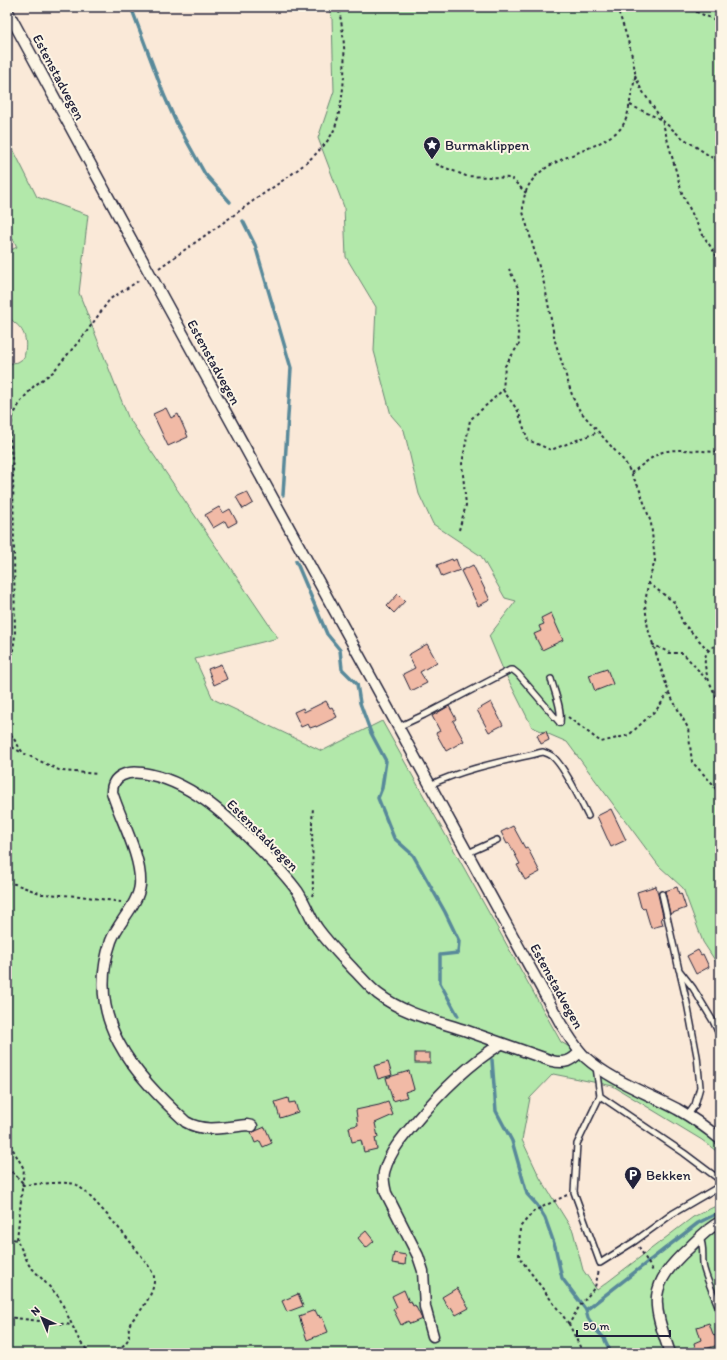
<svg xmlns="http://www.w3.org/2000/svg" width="727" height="1360" viewBox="0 0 727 1360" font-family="Itim,sans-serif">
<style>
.green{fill:#b2e8aa;stroke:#6a8572}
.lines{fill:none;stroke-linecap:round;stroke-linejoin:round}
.stream{stroke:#59899a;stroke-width:3.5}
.building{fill:#f1baa6;stroke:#22223b}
.lane-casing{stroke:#22223b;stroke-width:8}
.street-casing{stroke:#22223b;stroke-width:13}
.path{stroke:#22223b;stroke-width:2;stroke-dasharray:3 3;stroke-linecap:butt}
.lane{stroke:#fcf5e5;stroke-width:5}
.street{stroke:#fcf5e5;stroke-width:10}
.labels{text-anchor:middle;stroke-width:4;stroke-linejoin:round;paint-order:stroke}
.street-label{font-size:14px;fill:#22223b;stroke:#fcf5e5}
.poi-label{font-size:14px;fill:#22223b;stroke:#fcf5e5;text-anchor:start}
</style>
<rect width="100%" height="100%" fill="#fae9d8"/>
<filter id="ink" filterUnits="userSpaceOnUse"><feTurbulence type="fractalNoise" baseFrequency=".025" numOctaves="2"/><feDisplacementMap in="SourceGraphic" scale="8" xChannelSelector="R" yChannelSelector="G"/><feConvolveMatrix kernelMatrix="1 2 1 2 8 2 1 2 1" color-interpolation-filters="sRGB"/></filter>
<g filter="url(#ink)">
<g class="green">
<polygon points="328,7 720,7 720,968 703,942 683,888 659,866 567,742 532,727 502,667 489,636 516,601 505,598 481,556 433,524 419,494 404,430 391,415 374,351 376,307 346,257 344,207 318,138 334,91 332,18"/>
<path d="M7,137L37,197L88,215L79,293L128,417L278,638L195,659L213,699L322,751L382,721L561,1042L720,1136V1154L702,1140L613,1086L553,1074L530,1098L522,1140L540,1178L573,1231L583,1270L597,1290L693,1217L720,1204V1353H7V364L18,362L24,358C27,344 27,332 15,323C11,319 9,318 7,313V277L10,276L7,269V252L17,247L13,239L7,241Z"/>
</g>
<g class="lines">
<g class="stream">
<polyline points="131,7 164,95 175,120 205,174 230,202"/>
<polyline points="243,221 255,245 291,368 283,495"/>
<polyline points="296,561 327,634 340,650 342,669 357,684 360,703 371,733 386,761 382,788 378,798 394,838 413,855 445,912 459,941 458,953 440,955 440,983 458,1016"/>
<polyline points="492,1060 496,1111 512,1141 527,1194 537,1205 545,1218 555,1246 562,1278 586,1310 588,1318 595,1329 604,1338 611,1353"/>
<polyline points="586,1310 698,1223 720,1212"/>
</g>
</g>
<g class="building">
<polygon points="166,408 171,418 178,414 188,437 168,446 153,414"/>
<polygon points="247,492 253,503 243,509 236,497"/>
<polygon points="219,507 223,513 230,509 237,522 228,527 225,521 213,528 205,515"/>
<polygon points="452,559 453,561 456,559 460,570 442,577 437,565"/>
<polygon points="473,565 490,600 478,606 461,571"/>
<polygon points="398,594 405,601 394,613 387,606"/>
<polygon points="551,613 563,640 542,650 534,634 541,631 539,626 544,624 541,618"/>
<polygon points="427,644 437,662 420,672 427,683 411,691 403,674 415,668 408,655"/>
<polygon points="221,664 227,679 214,685 208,669"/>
<polygon points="607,669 613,684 595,691 589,675"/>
<polygon points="326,701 330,708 332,707 337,717 316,727 316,726 310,728 308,724 301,727 294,712 303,708 304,712"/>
<polygon points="491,702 503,725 489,732 477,710"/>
<polygon points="449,706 456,719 453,721 464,741 446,751 436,733 440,731 432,716"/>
<polygon points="546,731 549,740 541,744 537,735"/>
<polygon points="611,809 626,840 611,847 597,816"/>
<polygon points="513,826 525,848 527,847 540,872 525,880 517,865 520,864 509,843 507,844 501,832"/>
<polygon points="656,886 663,916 661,918 663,925 651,928 645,908 643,909 641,907 637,892"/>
<polygon points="677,887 679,894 681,893 686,908 670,914 665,891"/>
<polygon points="698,950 701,955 703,954 709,967 696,974 687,956"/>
<rect x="415" y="1053" width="15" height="10"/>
<polygon points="388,1062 392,1075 378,1079 374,1066"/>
<polygon points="409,1071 414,1089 405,1092 407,1097 393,1101 386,1078"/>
<polygon points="288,1098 289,1103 295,1102 298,1112 280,1118 275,1102"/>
<polygon points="388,1102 393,1115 375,1123 378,1137 375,1138 377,1149 364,1152 361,1140 352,1142 349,1127 358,1125 356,1110 379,1105"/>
<polygon points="265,1127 272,1143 263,1147 260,1141 255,1143 251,1133"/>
<polygon points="366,1231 374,1241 366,1248 358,1238"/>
<polygon points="394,1253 406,1255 405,1265 392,1263"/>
<polygon points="457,1288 469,1308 456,1315 451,1307 449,1309 442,1297"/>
<polygon points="404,1290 409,1302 411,1301 413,1306 415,1305 422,1319 410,1324 408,1321 401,1325 393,1309 397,1307 392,1296"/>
<polygon points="298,1294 303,1306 287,1312 282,1301"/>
<polygon points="315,1310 318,1316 319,1315 320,1318 322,1317 328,1332 307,1340 299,1316"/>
<polygon points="709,1323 713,1334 715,1336 718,1345 696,1352 694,1343 701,1340 697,1327"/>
</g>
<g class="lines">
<defs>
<g id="lane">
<path d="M551,679C555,693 562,709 560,723"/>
<polyline points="398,727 424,715 510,670 513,670 518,674 560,723"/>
<path d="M430,785C466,768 505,761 543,752C546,753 549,754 552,756C565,767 580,800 588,816"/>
<polyline points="468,853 497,840"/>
<polyline points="662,894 679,970 693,988 713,1021 720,1036"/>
<polyline points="680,973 687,1003 697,1056 700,1087 695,1105 688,1115"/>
<polyline points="596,1067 600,1096 684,1153 720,1180"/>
<polyline points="600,1096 577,1144 574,1192 600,1263 635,1241 672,1214 720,1186"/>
<path d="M700,1238C705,1248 701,1258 704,1269C708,1283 715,1297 720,1311"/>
</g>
<g id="street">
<path d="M7,10L150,274L561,1024C569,1036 576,1049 586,1058C612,1081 647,1093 677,1109C693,1118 707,1128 720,1139"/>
<path d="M252,1126L247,1125C226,1127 205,1133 186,1122C133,1073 84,1019 111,941C118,922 138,905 140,885C142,856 120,819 112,792C112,775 128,771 142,773C189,780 226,815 258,847C272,861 286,875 298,892C306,904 310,918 318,929C329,944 342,957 354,970C362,978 369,987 378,994C404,1014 437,1021 467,1031C495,1041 524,1051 552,1061C565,1064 571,1061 580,1052"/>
<path d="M433,1336L425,1307L423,1271L418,1256L386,1193C384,1185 382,1176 385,1169C390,1152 402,1138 413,1125C438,1095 467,1065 501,1044"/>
<path d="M670,1353C652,1302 647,1286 690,1247C699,1238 708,1228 720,1222"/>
</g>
</defs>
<use href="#lane" class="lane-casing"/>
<use href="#street" class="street-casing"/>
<g class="path">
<path d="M617,7C624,28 632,50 635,72C636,79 632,89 631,96C629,107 628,119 621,128C617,133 611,136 606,139C575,159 521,162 523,212L545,287L555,341L573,398L580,411L625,462L639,488L651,523L655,561L648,583L645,605L648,629L669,693L688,728L692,762L712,783L720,796"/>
<polyline points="685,7 720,22"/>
<polyline points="635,75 641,89 662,120 682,193 701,232 720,261"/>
<polyline points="630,105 662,120 680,136 720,163"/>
<polyline points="436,164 466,176 511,178 526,193"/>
<path d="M159,268C190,246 222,224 253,201C277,184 319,159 333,132C337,124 339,113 341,103C346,72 346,38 338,7"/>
<polyline points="503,390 518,411 528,440 551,450 598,432"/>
<path d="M631,473C640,467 650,458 660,453C674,447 704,452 720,452"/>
<polyline points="459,530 466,505 462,464 470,420 503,390 505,366 519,344 517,318 519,307 519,290 509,269"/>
<polyline points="648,583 674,602 683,623 708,650"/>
<polyline points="652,644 670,653 683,653 707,680"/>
<path d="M720,644C717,645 711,647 709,650C697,662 714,692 720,704"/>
<polyline points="7,662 13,650 15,636 13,471 10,436 12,418 21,401 34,386 53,372 63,360 85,334 110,299 140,280"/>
<polyline points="568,717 601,742 629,735 657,709 668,694"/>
<polyline points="7,723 8,730 23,753 61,771 97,774"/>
<polyline points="7,744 22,753"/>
<polyline points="7,883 15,884 42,894 80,896 121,902"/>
<polyline points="312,896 313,893 312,823 313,807"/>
<polyline points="7,1139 24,1169 17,1240 29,1265 59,1297 80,1342 90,1353"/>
<polyline points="7,1169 9,1169 23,1183"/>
<path d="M22,1185C33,1185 69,1180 77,1185C89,1192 153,1265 154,1277C155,1289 148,1300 141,1310C138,1315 132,1319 130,1324C127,1330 131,1336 127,1341C124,1346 117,1350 113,1353"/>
<polyline points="567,1195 534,1211 520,1227 519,1257 569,1324"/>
<polyline points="7,1238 17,1240"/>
<polyline points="639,1247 654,1273"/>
<polyline points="7,1317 72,1325"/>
<polyline points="583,1353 569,1324 579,1307 595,1287 599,1270"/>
</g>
<use href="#lane" class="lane"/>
<use href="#street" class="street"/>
</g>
</g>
<defs>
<symbol id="sight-pin" viewBox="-11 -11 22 30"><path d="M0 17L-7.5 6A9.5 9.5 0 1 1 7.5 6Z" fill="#22223b" stroke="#fcf5e5"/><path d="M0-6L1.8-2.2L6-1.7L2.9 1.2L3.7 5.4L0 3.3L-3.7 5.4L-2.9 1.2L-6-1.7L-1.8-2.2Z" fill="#fff"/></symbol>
<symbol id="parking-pin" viewBox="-11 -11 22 30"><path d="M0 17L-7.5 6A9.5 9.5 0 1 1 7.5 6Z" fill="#22223b" stroke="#fcf5e5"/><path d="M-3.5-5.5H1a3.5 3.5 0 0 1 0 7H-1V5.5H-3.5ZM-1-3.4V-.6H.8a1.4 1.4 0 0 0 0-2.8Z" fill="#fff"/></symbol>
</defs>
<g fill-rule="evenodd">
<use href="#sight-pin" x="422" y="135" width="20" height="27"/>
<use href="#parking-pin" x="623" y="1165" width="20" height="27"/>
</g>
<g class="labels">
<g class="street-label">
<text transform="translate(59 77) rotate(62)" y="5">Estenstadvegen</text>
<text transform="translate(214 362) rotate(61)" y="5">Estenstadvegen</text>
<text transform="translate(263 835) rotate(45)" y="5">Estenstadvegen</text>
<text transform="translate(557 986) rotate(61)" y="5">Estenstadvegen</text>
</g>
<g class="poi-label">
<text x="445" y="150">Burmaklippen</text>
<text x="646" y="1180">Bekken</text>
</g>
</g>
<rect width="727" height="1360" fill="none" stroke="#fcf5e5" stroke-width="24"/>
<rect x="12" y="12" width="703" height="1336" fill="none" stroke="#22223b" stroke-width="1.5" filter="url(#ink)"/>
<g transform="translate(42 1318) rotate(316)" stroke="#fcf5e5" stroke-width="3" paint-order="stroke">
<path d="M0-3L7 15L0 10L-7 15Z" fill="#22223b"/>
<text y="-6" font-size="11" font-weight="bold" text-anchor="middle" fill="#22223b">N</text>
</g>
<path d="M577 1330v6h93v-6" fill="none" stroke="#22223b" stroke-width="2"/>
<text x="583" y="1330" font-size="12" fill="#22223b" stroke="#fcf5e5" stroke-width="3" paint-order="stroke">50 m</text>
</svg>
